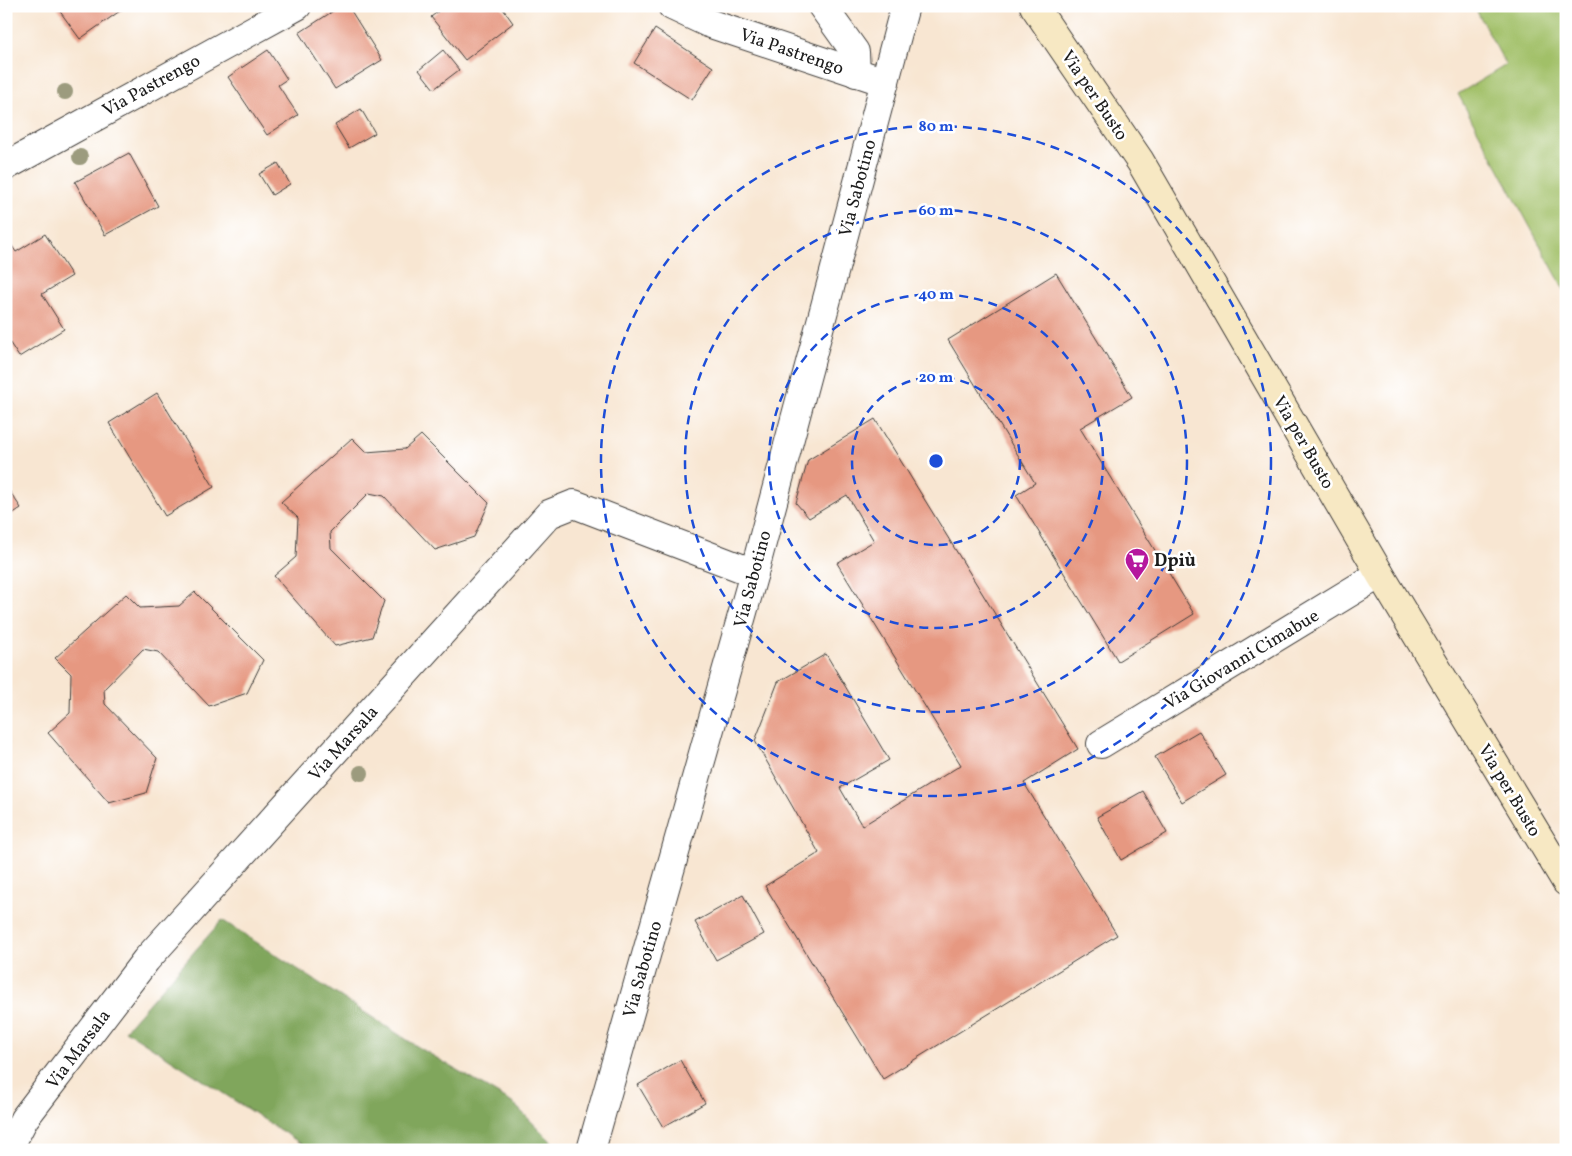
<svg xmlns="http://www.w3.org/2000/svg" width="1572" height="1156" viewBox="0 0 1572 1156" font-family="Vollkorn,serif">
<style>
.green{fill:#a1c068;stroke:#5e6e42}
.forest{fill:#80a65c;stroke:#4e613c}
.building{fill:#e69881}
.lines{fill:none;stroke-linecap:round;stroke-linejoin:round}
.minor-casing{stroke:#3d3a37;stroke-width:30}
.secondary-casing{stroke:#3d3a37;stroke-width:30}
.minor{stroke:#fff;stroke-width:28}
.secondary{stroke:#f7e8c3;stroke-width:28}
.tree{fill:#9c9b7e}
.ring{fill:none;stroke:#1d4ed8;stroke-width:2.5;stroke-dasharray:9 6}
.labels{text-anchor:middle;stroke-width:5;stroke-linejoin:round;paint-order:stroke}
.street-label{font-size:18px;fill:#1c1c1c;stroke:#fff}
.poi-label{font-size:18px;font-weight:bold;fill:#1c1c1c;stroke:#fff;text-anchor:start}
.centre{fill:#1d4ed8;stroke:#fff;stroke-width:2.5}
.ring-label{font-size:15px;text-anchor:middle;font-weight:bold;fill:#1d4ed8;stroke:#fff;stroke-width:5;stroke-linejoin:round;paint-order:stroke}
</style>
<rect width="100%" height="100%" fill="#fff"/>
<filter id="ink" filterUnits="userSpaceOnUse"><feTurbulence type="fractalNoise" baseFrequency=".02" numOctaves="2"/><feDisplacementMap in="SourceGraphic" scale="10" xChannelSelector="R" yChannelSelector="G"/><feConvolveMatrix kernelMatrix="1 2 1 2 8 2 1 2 1" color-interpolation-filters="sRGB"/></filter>
<filter id="wash" filterUnits="userSpaceOnUse"><feTurbulence type="fractalNoise" baseFrequency=".0096" numOctaves="4" result="noise"/><feDisplacementMap in="SourceGraphic" scale="20" xChannelSelector="R" yChannelSelector="G"/><feGaussianBlur stdDeviation="1.12" result="paint"/><feColorMatrix in="noise" values="0 0 0 0 0 0 0 0 0 0 0 0 0 0 0 0 0 1.4 0 .05"/><feComposite in="paint" operator="in"/></filter>
<g filter="url(#wash)">
<rect width="100%" height="100%" fill="#f8e6d2"/>
<polygon class="green" points="1474,6 1566,6 1566,293 1458,94 1506,65"/>
<polygon class="forest" points="222,920 415,1045 514,1104 560,1150 311,1150 125,1030"/>
<g id="blocks">
<g class="building">
<polygon points="56,6 127,6 80,39"/>
<polygon points="341,6 348,6 382,60 335,89 299,33"/>
<polygon points="445,6 501,6 513,23 465,60 431,17"/>
<polygon points="655,29 713,67 692,100 634,63"/>
<polygon points="268,50 287,79 278,85 298,115 267,135 228,77"/>
<polygon points="443,50 459,70 434,89 419,70"/>
<polygon points="361,109 375,133 349,148 335,125"/>
<polygon points="129,153 158,206 105,235 75,182"/>
<polygon points="278,163 290,184 272,195 259,174"/>
<polygon points="45,234 72,276 42,294 64,329 19,357 6,337 6,237 16,252"/>
<polygon points="1056,273 1132,397 1080,428 1194,614 1118,661 1016,495 1035,483 948,340"/>
<polygon points="157,393 214,487 165,516 109,423"/>
<polygon points="875,419 1078,749 1024,783 1117,935 883,1079 765,886 819,853 755,741 778,682 826,654 889,760 840,788 862,826 961,765 837,563 874,541 847,495 809,518 796,503 808,460"/>
<polygon points="421,435 489,503 474,537 435,550 384,496 369,493 330,532 331,548 384,601 372,637 335,646 274,576 296,557 298,518 281,502 352,438 366,452 405,449"/>
<polygon points="6,486 21,508 6,518"/>
<polygon points="195,592 263,660 247,693 209,706 158,652 143,649 104,689 105,704 157,758 146,793 109,803 48,733 70,713 71,674 55,658 126,594 140,608 179,606"/>
<polygon points="1199,731 1226,775 1182,802 1155,757"/>
<polygon points="1143,791 1167,833 1121,860 1097,817"/>
<polygon points="743,895 764,934 716,960 695,922"/>
<polygon points="680,1060 705,1103 663,1127 638,1085"/>
</g>
</g>
</g>
<g filter="url(#ink)">
<use href="#blocks" fill-opacity="0" stroke="#3d3a37" stroke-width="1"/>
<g class="lines">
<defs>
<g id="minor">
<polyline points="672,6 708,23 885,82"/>
<polyline points="822,6 855,52 856,73"/>
<polyline points="6,166 297,6"/>
<polyline points="1101,744 1380,574"/>
<polyline points="8,1150 24,1119 146,960 549,514 574,504 754,573"/>
<polyline points="591,1150 754,573 905,6"/>
</g>
<polyline id="secondary" points="1034,6 1140,161 1380,574 1566,882"/>
</defs>
<use href="#minor" class="minor-casing"/>
<use href="#secondary" class="secondary-casing"/>
<use href="#minor" class="minor"/>
<use href="#secondary" class="secondary"/>
</g>
<g class="tree">
<circle cx="65" cy="92" r="8"/>
<circle cx="80" cy="157" r="8"/>
<circle cx="361" cy="773" r="8"/>
</g>
</g>
<g class="ring">
<circle cx="936" cy="461" r="84"/>
<circle cx="936" cy="461" r="167"/>
<circle cx="936" cy="461" r="251"/>
<circle cx="936" cy="461" r="335"/>
</g>
<defs>
<symbol id="supermarket-pin" viewBox="-11 -11 22 30"><path d="M0 17L-7.5 6A9.5 9.5 0 1 1 7.5 6Z" fill="#b5179e" stroke="#fff"/><path d="M-6-5.5h2.5l.6 2H6L4.5 2H-2.5L-4.4-4H-6ZM-1.5 3.2a1.3 1.3 0 1 0 .1 0ZM3 3.2a1.3 1.3 0 1 0 .1 0Z" fill="#fff"/></symbol>
</defs>
<g fill-rule="evenodd">
<use href="#supermarket-pin" x="1123" y="546" width="28" height="38"/>
</g>
<g class="labels">
<g class="street-label">
<text transform="translate(792 51) rotate(19)" y="6">Via Pastrengo</text>
<text transform="translate(151 85) rotate(-29)" y="6">Via Pastrengo</text>
<text transform="translate(1095 95) rotate(56)" y="6">Via per Busto</text>
<text transform="translate(857 188) rotate(-75)" y="6">Via Sabotino</text>
<text transform="translate(1304 442) rotate(60)" y="6">Via per Busto</text>
<text transform="translate(752 579) rotate(-75)" y="6">Via Sabotino</text>
<text transform="translate(1241 659) rotate(-31)" y="6">Via Giovanni Cimabue</text>
<text transform="translate(343 743) rotate(-48)" y="6">Via Marsala</text>
<text transform="translate(1510 790) rotate(59)" y="6">Via per Busto</text>
<text transform="translate(642 969) rotate(-74)" y="6">Via Sabotino</text>
<text transform="translate(78 1049) rotate(-53)" y="6">Via Marsala</text>
</g>
<g class="poi-label">
<text x="1154" y="566">Dpiù</text>
</g>
</g>
<circle cx="936" cy="461" r="8" class="centre"/>
<g class="ring-label">
<text x="936" y="131">80 m</text>
<text x="936" y="215">60 m</text>
<text x="936" y="299">40 m</text>
<text x="936" y="382">20 m</text>
</g>
<rect width="1572" height="1156" fill="none" stroke="#fff" stroke-width="25"/>
</svg>
